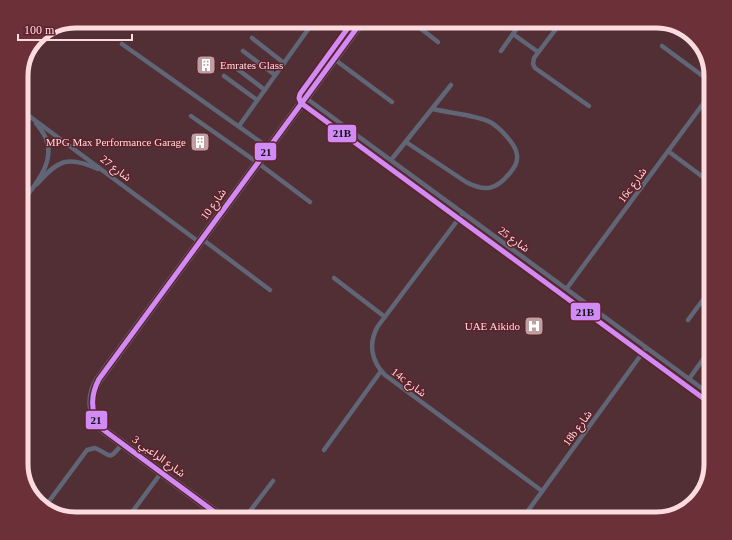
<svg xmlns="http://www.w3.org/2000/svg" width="732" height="540" viewBox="0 0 732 540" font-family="'Times New Roman','Noto Sans Arabic',serif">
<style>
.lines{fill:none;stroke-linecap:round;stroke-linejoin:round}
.service{stroke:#606675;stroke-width:4.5}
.minor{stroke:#606675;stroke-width:9}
.bus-1-casing{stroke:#5f212b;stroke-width:8}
.bus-2-casing{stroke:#5f212b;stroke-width:8}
.bus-1{stroke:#d08bf4;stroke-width:5}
.bus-2{stroke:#d08bf4;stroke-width:5}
.labels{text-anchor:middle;stroke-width:3;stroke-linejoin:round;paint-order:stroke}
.poi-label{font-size:11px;fill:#fcdbde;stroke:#5f212b;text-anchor:end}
.street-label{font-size:11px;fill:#fcdbde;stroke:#5f212b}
.rim{fill:none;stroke:#fcdbde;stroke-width:5}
.line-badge{stroke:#5f212b;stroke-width:1.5}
.pale-badge-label{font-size:11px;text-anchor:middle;font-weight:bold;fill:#111}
</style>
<rect width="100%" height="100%" fill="#512f35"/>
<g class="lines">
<g class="service">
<polyline points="411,21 438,42"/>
<polyline points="562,21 534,58 533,64 535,68 589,106"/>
<polyline points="513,34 538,52"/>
<polyline points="252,38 284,63"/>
<polyline points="122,44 269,148"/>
<polyline points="662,46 711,82"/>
<polyline points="243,51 275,75"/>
<polyline points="501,51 522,21"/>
<polyline points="334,59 392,102"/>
<polyline points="232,65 265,90"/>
<polyline points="224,76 257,100"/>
<polyline points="306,98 711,395"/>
<polyline points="21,110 199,242"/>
<polyline points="191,116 258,163 310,202"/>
<polyline points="239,126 314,21"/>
<path d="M406,142L466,182C485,192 496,190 509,174C514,168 518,163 517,155C516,144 499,127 490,122C476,115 449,113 433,109"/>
<polyline points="668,151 711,183"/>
<polyline points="391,160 451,85"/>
<path d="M37,184C58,160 68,155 98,169"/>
<path d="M21,204C34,186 56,162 46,139C44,133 40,128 36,123"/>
<path d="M463,213L378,326C368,343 371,361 385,375L542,491"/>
<polyline points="202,239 270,290"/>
<polyline points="334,278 385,317"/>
<polyline points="567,288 711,93"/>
<polyline points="704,299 711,304"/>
<polyline points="688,320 711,289"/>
<polyline points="689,379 711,348"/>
<polyline points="21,435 21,430"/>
<polyline points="324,450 381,371"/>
<path d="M50,500L87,450L95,448C112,455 108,462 122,444"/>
<polyline points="127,519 161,473"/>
<polyline points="244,519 273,481"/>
<polyline points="522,519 646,348"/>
</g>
<path class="minor" d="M224,519L101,428C89,413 89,395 99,379L362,21"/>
<defs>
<path id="bus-1" d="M224,519L101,428C90,412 90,396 99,379L362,21"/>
<polyline id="bus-2" points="353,21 300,94 299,98 301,103 707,401"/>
</defs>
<use href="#bus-1" class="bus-1-casing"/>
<use href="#bus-2" class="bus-2-casing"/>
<use href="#bus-1" class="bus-1"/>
<use href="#bus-2" class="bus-2"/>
</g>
<defs>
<symbol id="building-square" viewBox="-11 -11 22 22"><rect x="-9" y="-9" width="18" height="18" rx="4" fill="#c09fa3" stroke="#5f212b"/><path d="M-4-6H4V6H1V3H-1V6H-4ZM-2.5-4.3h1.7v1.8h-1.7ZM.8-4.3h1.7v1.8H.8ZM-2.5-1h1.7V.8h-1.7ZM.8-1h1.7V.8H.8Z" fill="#fff"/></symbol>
<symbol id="hospital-square" viewBox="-11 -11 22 22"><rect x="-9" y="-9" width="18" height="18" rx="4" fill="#c09fa3" stroke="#5f212b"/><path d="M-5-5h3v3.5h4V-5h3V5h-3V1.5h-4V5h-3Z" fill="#fff"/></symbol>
</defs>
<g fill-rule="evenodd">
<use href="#building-square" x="195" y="54" width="22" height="22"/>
<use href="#building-square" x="189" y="131" width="22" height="22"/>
<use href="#hospital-square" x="523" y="315" width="22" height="22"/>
</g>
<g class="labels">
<g class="poi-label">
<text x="220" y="69" text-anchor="start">Emrates Glass</text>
<text x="186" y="146">MPG Max Performance Garage</text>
<text x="520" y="330">UAE Aikido</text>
</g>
<g class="street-label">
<text transform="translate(116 168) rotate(37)" y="4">شارع 27</text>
<text transform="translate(632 185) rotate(-54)" y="4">16c شارع</text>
<text transform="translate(213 204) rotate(-54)" y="4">شارع 10</text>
<text transform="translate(514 239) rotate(36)" y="4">شارع 25</text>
<text transform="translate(409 382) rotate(37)" y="4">14c شارع</text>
<text transform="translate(577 428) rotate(-54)" y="4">18b شارع</text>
<text transform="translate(159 456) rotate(36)" y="4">شارع الراعبي 3</text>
</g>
</g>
<path d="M0 0H732V540H0ZM76 28H656A48 48 0 0 1 704 76V464A48 48 0 0 1 656 512H76A48 48 0 0 1 28 464V76A48 48 0 0 1 76 28Z" fill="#6c3039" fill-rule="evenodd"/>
<path class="rim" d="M76 28H656A48 48 0 0 1 704 76V464A48 48 0 0 1 656 512H76A48 48 0 0 1 28 464V76A48 48 0 0 1 76 28Z"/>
<g class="line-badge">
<rect x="327" y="124" width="30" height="19" rx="4" fill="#d08bf4"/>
<rect x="254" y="142" width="23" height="19" rx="4" fill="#d08bf4"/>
<rect x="570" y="302" width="31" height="19" rx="4" fill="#d08bf4"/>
<rect x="85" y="410" width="23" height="20" rx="4" fill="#d08bf4"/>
</g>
<g class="pale-badge-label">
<text x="342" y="137">21B</text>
<text x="266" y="156">21</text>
<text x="585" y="316">21B</text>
<text x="96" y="424">21</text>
</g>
<path d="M18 34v6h114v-6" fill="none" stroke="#fcdbde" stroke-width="2"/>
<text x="24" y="34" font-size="12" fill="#fcdbde" stroke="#5f212b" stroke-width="3" paint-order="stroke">100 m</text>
</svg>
